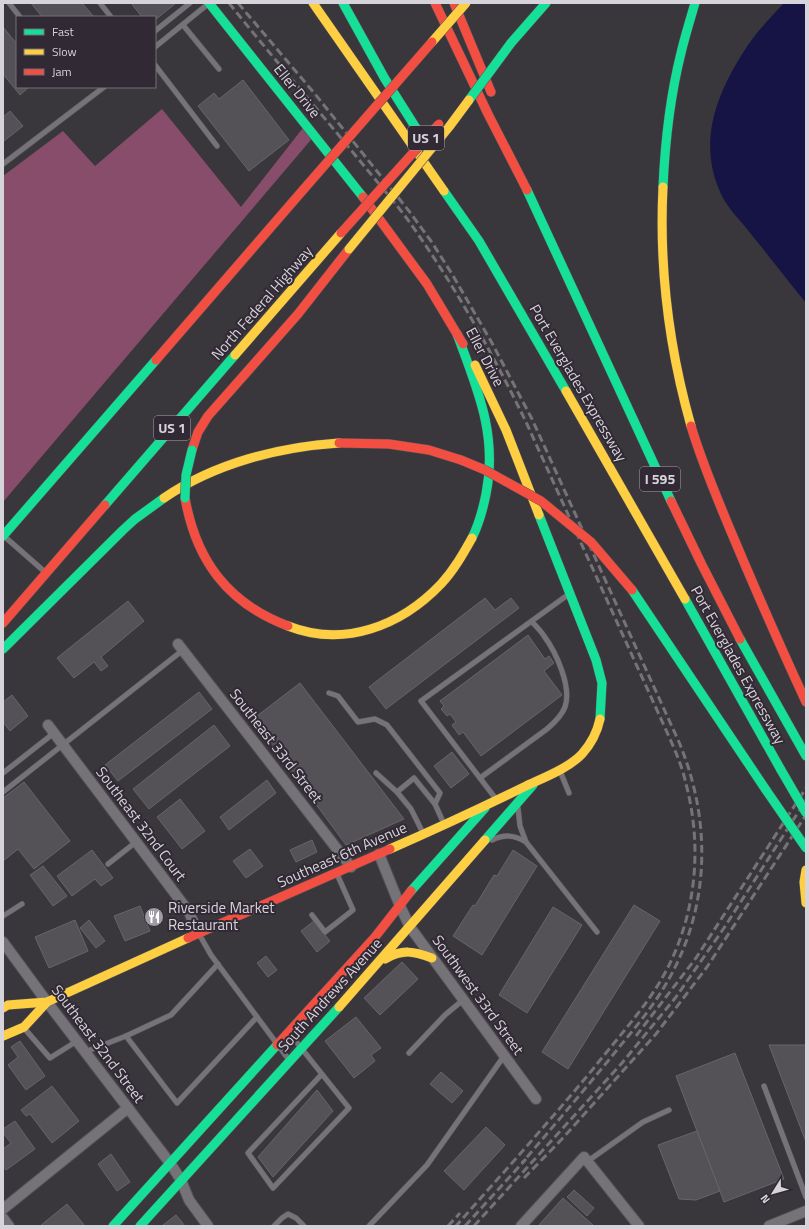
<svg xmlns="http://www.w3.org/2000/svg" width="809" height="1229" viewBox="0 0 809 1229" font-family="'Titillium Web',sans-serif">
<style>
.forest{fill:#884d6a}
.water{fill:#151445}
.building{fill:#545157;stroke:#67656a}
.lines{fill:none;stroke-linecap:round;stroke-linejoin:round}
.lane-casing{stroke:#555357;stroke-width:6}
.street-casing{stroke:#555357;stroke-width:12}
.fast-casing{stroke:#555357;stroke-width:10}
.slow-casing{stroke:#555357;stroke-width:10}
.jam-casing{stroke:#555357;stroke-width:10}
.lane{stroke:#767378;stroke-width:5}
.street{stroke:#767378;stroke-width:10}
.fast{stroke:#16e098;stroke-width:9}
.slow{stroke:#ffcf43;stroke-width:9}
.jam{stroke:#f24e42;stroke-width:9}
.rail{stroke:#767377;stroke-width:3;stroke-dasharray:8 4;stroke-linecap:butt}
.fast-bridge-casing{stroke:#555357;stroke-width:10;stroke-linecap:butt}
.slow-bridge-casing{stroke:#555357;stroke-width:10;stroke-linecap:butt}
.jam-bridge-casing{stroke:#555357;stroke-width:10;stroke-linecap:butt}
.fast-bridge{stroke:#16e098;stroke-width:9}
.slow-bridge{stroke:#ffcf43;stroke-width:9}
.jam-bridge{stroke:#f24e42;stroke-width:9}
.labels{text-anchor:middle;stroke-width:4;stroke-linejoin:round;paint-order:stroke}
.shield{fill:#312a35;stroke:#a5a0a8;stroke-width:1}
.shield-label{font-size:14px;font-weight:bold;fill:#d7d3da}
.street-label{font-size:15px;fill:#d7d3da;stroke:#312a35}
.poi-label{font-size:15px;fill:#d7d3da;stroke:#312a35;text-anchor:start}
</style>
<rect width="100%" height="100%" fill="#3a373c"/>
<polygon class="forest" points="162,109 241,207 306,124 315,135 3,502 3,176 63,131 95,166"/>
<path class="water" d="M784,3H806V303C786,278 767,254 747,229C739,219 729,209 723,198C695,143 717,92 748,45C758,30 772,16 784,3Z"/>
<g class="building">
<polygon points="31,3 82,3 94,17 42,17"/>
<polygon points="131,3 176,3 155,20 155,17 142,17"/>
<polygon points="3,27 17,44 17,87 29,87 20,95 3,74"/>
<polygon points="243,80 289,140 249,171 198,106 214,93 219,99"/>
<polygon points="10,111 23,126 4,141 3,140 3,117"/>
<polygon points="485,598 495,610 511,598 519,608 386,709 369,687"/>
<polygon points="128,601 144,621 101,657 108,666 101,671 94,662 74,678 57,658"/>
<polygon points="528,635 545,659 549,656 554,663 544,671 562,695 481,756 463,732 459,735 452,725 456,722 450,714 447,716 441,709 444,706 440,701"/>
<polygon points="300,683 404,819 346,845 253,719"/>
<polygon points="199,692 212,709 118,781 105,765"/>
<polygon points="12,695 28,716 10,731 3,722 3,702"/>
<polygon points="214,725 230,746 149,809 133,789"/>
<polygon points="452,752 469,774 451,788 434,766"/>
<polygon points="267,780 276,793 229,830 220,817"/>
<polygon points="24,782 70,841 34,869 18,849 3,861 3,798"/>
<polygon points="180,799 205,831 182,849 157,817"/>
<polygon points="312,840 317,852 296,862 290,850"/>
<polygon points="250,849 263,866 246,878 233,861"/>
<polygon points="92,850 113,878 101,886 95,879 72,896 57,876"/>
<polygon points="513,850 537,866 482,955 453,936 473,905 475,906 494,875 497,876"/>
<polygon points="43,866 67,896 53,906 30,875"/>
<polygon points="634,905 660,921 568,1069 542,1052"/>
<polygon points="140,906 150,931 125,941 114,916"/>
<polygon points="553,907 582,925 527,1013 499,995"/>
<polygon points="75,920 88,951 49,968 35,937"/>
<polygon points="89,920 105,941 96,948 80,928"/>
<polygon points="314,921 330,941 317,952 301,931"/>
<polygon points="266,956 277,970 268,977 257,963"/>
<polygon points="402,962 418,979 380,1015 364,998"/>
<polygon points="356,1017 381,1048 371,1055 375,1061 354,1078 325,1041"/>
<polygon points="20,1041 45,1076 26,1090 8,1065 18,1057 11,1047"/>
<polygon points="769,1045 806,1045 806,1142"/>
<polygon points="735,1053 784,1179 724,1202 676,1076"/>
<polygon points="441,1072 463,1091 452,1103 430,1084"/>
<polygon points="52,1086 79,1121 52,1143 30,1114 26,1116 21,1110"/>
<polygon points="317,1090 333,1111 273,1177 258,1157"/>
<polygon points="15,1121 35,1149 6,1170 3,1166 3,1149 11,1143 3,1133 3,1129"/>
<polygon points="486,1127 505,1145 464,1190 444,1171"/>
<polygon points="697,1131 720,1191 696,1200 679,1199 658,1145"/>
<polygon points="111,1154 130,1182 117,1191 98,1164"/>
<polygon points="574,1190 594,1208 587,1216 567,1197"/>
<polygon points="563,1198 594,1226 538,1226"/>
<polygon points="67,1204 85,1226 40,1226"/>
<polygon points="176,1215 185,1226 162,1226"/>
</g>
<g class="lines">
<defs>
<g id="lane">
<polyline points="9,3 20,17"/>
<polyline points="100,3 111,17"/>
<polyline points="183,25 219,69"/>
<polyline points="155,31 190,3"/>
<polyline points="155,47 208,4"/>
<polyline points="155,65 217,146"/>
<polyline points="3,164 104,87"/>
<polyline points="5,537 45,572"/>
<polyline points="329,693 338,696 358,722 375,719 387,725 440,793 435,804"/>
<polyline points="560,771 569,793"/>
<polyline points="3,773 54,733"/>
<polyline points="376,773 397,792 411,809 423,833"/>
<path d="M480,778L547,729C554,723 562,715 565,707C572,687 556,652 544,636C541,631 536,626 532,622"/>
<polyline points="3,792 183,650"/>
<polyline points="397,792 414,778 435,804 444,824"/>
<polyline points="496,799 421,701 569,594"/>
<polyline points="518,808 520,826 526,842 597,932"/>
<path d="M492,840C505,834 514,835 526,842"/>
<polyline points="108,864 136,842"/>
<polyline points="312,915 325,932 353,910 337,874"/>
<polyline points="3,916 22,904"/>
<polyline points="199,934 211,955 289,1060"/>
<polyline points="24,1028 50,1058 77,1041"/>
<polyline points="290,1034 349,1108 273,1188 248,1153 322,1074"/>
<polyline points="126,1036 177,1103 257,1017"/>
<polyline points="85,1052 126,1036 171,1015 218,964"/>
<polyline points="409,1053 445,1015 463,1000"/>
<polyline points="764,1086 806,1197"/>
<polyline points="588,1161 643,1122 669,1110"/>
<polyline points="274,1226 282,1218 288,1214 296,1218 304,1226"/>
<polyline points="369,1226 427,1165 504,1056"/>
</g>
<g id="street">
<polyline points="178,644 351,867"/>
<polyline points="48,725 189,912 198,933"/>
<polyline points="379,854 400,906 410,927 536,1099"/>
<polyline points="3,942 47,1002 170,1163 181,1180 189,1200 208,1226"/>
<polyline points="3,1209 128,1108"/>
<polyline points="3,1218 9,1226"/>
<polyline points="521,1226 584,1157 639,1226"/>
<polyline points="769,1226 806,1211"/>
</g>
<g id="fast">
<polyline points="209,3 363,197"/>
<polyline points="343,3 385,79 428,147"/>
<polyline points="511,43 546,3"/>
<path d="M663,187C665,142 670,97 681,53C685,36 690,20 695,3"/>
<polyline points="527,190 671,501"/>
<polyline points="444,191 479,241 566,391"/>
<path d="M457,334C477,388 498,435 486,494C483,509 479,524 472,538"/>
<polyline points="105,505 235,355"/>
<polyline points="539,515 596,660 602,683 600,719"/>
<polyline points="3,536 156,360"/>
<polyline points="632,590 766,790"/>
<polyline points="685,599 781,770"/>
<polyline points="740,639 806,756"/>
<polyline points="3,649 123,530 135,519 164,498"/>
<polyline points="485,840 533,785"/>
<polyline points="411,891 485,808"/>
<polyline points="113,1226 277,1045"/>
<polyline points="140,1226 339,1007"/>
</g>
<g id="slow">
<polyline points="313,3 444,191"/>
<path d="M663,187C659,267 669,348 691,426"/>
<polyline points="235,355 341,233"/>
<polyline points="475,365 506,430 539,515"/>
<polyline points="566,391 685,599"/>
<path d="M164,498C215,463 279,447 339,443"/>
<path d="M288,626C344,648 401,626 441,584C454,570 463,554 472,538"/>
<path d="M390,849C436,829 481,808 526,786C543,778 569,768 582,754C591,744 597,733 600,719"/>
<polyline points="806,870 804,882 806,903"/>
<path d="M385,959C403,949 413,951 432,958"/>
<polyline points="339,1007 485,840"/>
<polyline points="3,1008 8,1005 47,1002 188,938"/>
<polyline points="3,1036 24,1027 47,1002"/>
</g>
<g id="jam">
<polyline points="435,3 488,114 527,190"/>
<polyline points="454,3 491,92"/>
<polyline points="363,197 427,284 463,344"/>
<polyline points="156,360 303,190"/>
<path d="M691,426C702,463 717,498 732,534C756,591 780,646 806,702"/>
<polyline points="339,443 389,444 429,450 461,460"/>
<polyline points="192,450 198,432 208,416 298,314 349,249"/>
<path d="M185,498C196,560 227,603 288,626"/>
<polyline points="671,501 702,565 740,639"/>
<polyline points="3,623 105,505"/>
<polyline points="188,938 390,849"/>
<polyline points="277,1045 375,937 411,891"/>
</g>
</defs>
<use href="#lane" class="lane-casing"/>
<use href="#street" class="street-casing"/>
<use href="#fast" class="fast-casing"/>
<use href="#slow" class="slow-casing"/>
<use href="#jam" class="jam-casing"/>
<use href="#lane" class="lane"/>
<use href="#street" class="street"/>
<use href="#fast" class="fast"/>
<use href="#slow" class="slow"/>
<use href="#jam" class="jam"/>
<g class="rail">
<path d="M229,3C273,58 320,112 365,167C378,183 392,199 405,216C451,279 492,352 526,422L666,730C674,748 682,765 686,784C704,852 695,925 658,985C639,1015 615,1041 593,1069C549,1122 502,1174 456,1226"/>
<path d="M238,3L315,94L409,211L431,241L452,274L492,343L532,419L679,742C713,824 710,913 663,989C647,1015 627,1037 608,1061C580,1095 551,1129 522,1163"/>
<polyline points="636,1036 696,958 806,788"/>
<polyline points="524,1178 562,1139 656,1034 707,967 806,815"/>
<polyline points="448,1226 460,1213"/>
<polyline points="465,1226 526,1159"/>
<polyline points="474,1226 622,1063 676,997 724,928 806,800"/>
</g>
<defs>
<g id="fast-bridge">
<polyline points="469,100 511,43"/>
<polyline points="185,498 186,475 192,450"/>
<polyline points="781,770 806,813"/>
<polyline points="766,790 806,848"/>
</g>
<g id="slow-bridge">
<polyline points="432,42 466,3"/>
<polyline points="349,249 449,127 469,100"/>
</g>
<g id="jam-bridge">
<polyline points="303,190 432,42"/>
<polyline points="341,233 439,124"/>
<polyline points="461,460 485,470 541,501 591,542 632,590"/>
</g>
</defs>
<use href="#fast-bridge" class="fast-bridge-casing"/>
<use href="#slow-bridge" class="slow-bridge-casing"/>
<use href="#jam-bridge" class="jam-bridge-casing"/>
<use href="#fast-bridge" class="fast-bridge"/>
<use href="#slow-bridge" class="slow-bridge"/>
<use href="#jam-bridge" class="jam-bridge"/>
</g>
<defs>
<symbol id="restaurant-disc" viewBox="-11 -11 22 22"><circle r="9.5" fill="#a09ca3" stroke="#312a35"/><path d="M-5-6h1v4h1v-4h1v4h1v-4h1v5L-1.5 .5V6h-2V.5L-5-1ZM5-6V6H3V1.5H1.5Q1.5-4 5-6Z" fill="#fff"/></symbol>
</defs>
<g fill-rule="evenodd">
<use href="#restaurant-disc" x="143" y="906" width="22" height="22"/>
</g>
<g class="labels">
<g class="shield">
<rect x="408" y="126" width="36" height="24" rx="3"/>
<rect x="154" y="416" width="36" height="24" rx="3"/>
<rect x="640" y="467" width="40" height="24" rx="3"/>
</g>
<g class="shield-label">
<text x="426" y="143">US 1</text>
<text x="172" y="433">US 1</text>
<text x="660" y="484">I 595</text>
</g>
<g class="street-label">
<text transform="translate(297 91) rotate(51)" y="5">Eller Drive</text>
<text transform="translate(262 303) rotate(-49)" y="5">North Federal Highway</text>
<text transform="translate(485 357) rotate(62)" y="5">Eller Drive</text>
<text transform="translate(578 383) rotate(60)" y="5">Port Everglades Expressway</text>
<text transform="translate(738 665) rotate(61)" y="5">Port Everglades Expressway</text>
<text transform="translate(276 746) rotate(52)" y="5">Southeast 33rd Street</text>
<text transform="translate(141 824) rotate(53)" y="5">Southeast 32nd Court</text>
<text transform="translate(342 855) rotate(-24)" y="5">Southeast 6th Avenue</text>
<text transform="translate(330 995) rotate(-48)" y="5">South Andrews Avenue</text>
<text transform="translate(478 995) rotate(54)" y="5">Southwest 33rd Street</text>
<text transform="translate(98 1044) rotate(53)" y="5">Southeast 32nd Street</text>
</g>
<g class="poi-label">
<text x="168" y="913">Riverside Market<tspan x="168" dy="17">Restaurant</tspan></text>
</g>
</g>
<rect width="809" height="1229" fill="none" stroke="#d7d3da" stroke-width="8"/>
<rect x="16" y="16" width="140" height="72" fill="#312a35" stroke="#736e77"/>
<rect x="24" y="29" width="20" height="6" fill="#16e098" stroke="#736e77"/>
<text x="52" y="36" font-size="12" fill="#d7d3da">Fast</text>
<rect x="24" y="49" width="20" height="6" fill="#ffcf43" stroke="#736e77"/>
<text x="52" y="56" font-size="12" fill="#d7d3da">Slow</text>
<rect x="24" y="69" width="20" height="6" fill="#f24e42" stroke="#736e77"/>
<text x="52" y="76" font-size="12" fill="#d7d3da">Jam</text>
<g transform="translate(773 1193) rotate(233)" stroke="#312a35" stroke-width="3" paint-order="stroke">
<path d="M0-3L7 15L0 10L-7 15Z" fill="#d7d3da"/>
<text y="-6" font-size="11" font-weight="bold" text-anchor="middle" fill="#d7d3da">N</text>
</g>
</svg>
